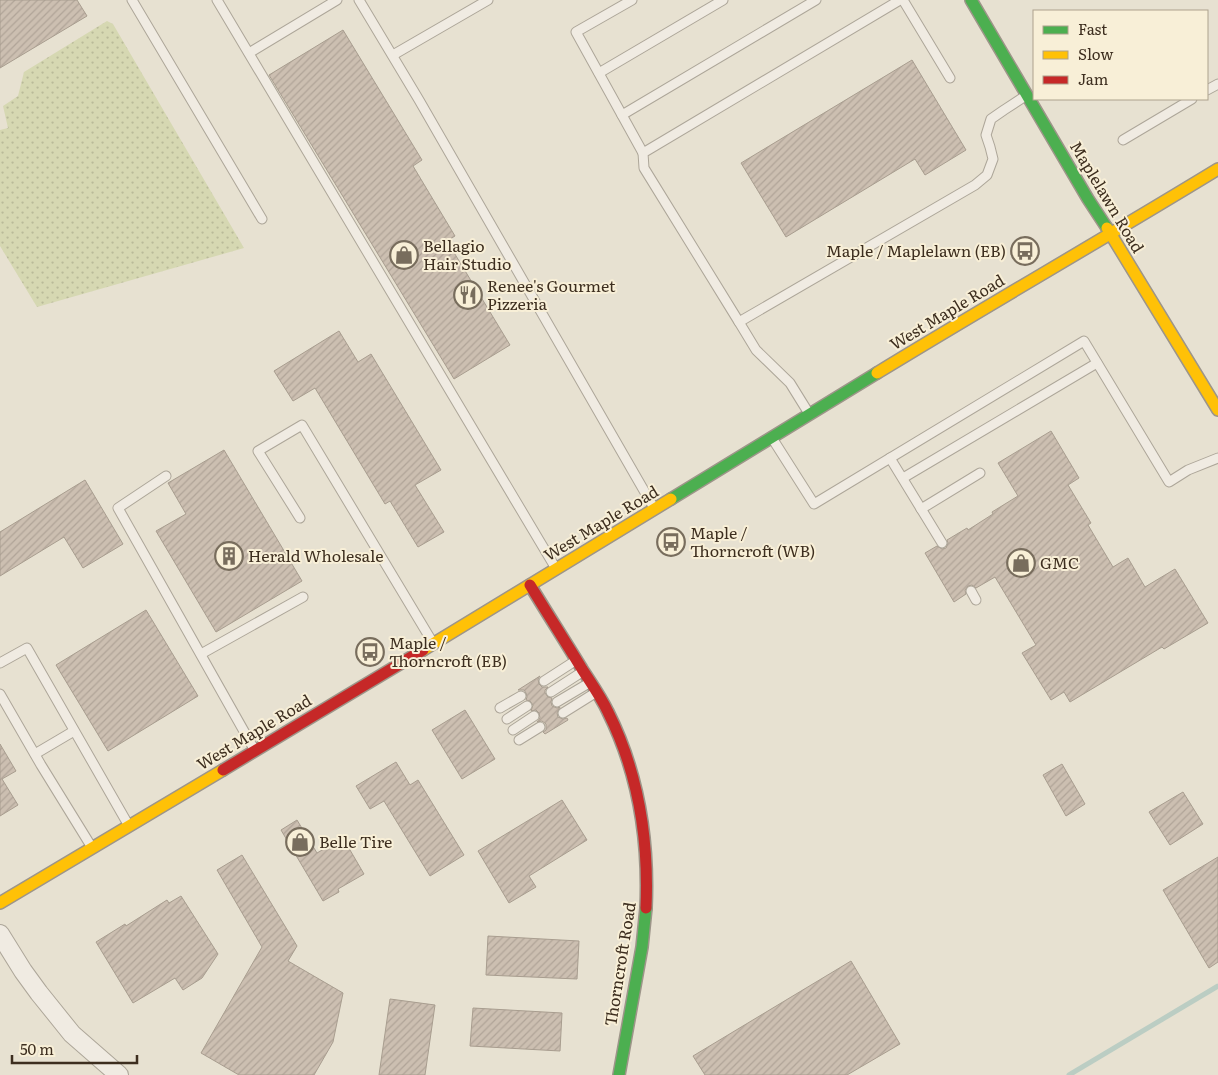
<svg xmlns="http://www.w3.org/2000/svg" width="1218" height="1075" viewBox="0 0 1218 1075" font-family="Literata,serif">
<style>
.grass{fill:url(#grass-dots)}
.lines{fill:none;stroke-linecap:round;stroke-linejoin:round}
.stream{stroke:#bbcdc3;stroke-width:5}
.building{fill:url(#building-hatch);stroke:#a89d8f}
.lane-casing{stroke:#ada699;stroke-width:11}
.street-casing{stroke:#ada699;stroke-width:20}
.fast-casing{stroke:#9d9589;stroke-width:14}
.slow-casing{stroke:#9d9589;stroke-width:14}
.jam-casing{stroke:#9d9589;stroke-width:14}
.lane{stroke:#f0ebe2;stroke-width:9}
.street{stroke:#f0ebe2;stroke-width:18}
.fast{stroke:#4caf50;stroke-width:11}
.slow{stroke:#ffc107;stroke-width:11}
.jam{stroke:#c62828;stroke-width:11}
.labels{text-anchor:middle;stroke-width:4;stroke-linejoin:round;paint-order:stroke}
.street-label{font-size:16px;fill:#3d2e1f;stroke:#f8efd7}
.poi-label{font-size:16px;fill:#3d2e1f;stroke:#f8efd7;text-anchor:start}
</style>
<defs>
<pattern id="grass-dots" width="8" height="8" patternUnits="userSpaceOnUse" patternTransform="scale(1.25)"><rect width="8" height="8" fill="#d6d8b2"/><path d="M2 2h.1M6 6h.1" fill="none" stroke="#b9ba99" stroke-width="1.8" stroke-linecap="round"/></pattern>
<pattern id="building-hatch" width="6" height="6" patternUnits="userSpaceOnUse" patternTransform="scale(1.25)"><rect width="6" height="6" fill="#ccbfb1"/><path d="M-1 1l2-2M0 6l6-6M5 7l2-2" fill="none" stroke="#b0a498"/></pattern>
</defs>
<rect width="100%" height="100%" fill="#e7e1d1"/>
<polygon class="grass" points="107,21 113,24 244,248 37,307 0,246 0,130 8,128 3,106 18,96 24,72"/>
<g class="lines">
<polyline class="stream" points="1069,1075 1218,986"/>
</g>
<g class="building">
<polygon points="0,0 77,0 87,16 0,68"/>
<polygon points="343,30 422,160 413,166 455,236 447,241 510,345 454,379 269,75"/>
<polygon points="912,60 966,150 925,175 915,159 786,237 741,163"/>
<polygon points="339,331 358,362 371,354 441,470 415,485 444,532 418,547 390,501 385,504 315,388 293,401 274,371"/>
<polygon points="1051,431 1079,478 1068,485 1091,523 1088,525 1113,567 1128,558 1145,587 1175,569 1208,623 1164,649 1162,647 1070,702 1064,692 1051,700 1022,653 1036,645 995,577 976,588 972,585 968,586 965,590 966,594 954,602 925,553 937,546 942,549 946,548 948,543 947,540 967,528 968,530 993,514 992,512 1018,496 998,463"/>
<polygon points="224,450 302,581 216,632 156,531 186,514 168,483"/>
<polygon points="85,480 123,544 83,568 64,537 0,576 0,532"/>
<polygon points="146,610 198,696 108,751 56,665"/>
<polygon points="540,676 538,679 539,684 542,687 548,687 545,690 545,693 548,697 552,698 551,702 552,706 557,708 560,707 557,713 558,717 563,719 567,718 568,720 545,734 543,732 546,730 546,724 542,721 537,722 540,718 539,713 536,710 531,711 533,705 530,701 526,700 527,697 526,693 524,690 518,690"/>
<polygon points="465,710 495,759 462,779 432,730"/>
<polygon points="0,744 16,771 2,779 18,805 0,816"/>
<polygon points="396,762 410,785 418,780 464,855 430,876 384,801 370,809 356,786"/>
<polygon points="1062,764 1085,804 1066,816 1043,775"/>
<polygon points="1183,792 1203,824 1170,845 1149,812"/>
<polygon points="562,800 587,840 529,876 536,887 509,903 478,851"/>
<polygon points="297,820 317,853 343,838 364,874 338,889 339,892 323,901 281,830"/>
<polygon points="242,855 297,946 288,961 343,993 333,1042 314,1075 239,1075 201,1053 262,947 217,870"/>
<polygon points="1218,857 1218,962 1209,968 1163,890"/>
<polygon points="181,896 218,954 202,978 183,990 175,978 133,1003 96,942 125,924 126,926 167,900 169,903"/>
<polygon points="488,936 579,941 577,979 486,975"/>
<polygon points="851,961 900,1044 847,1075 705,1075 693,1056"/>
<polygon points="390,999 435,1005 425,1075 379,1075"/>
<polygon points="473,1008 562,1013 560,1051 470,1046"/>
</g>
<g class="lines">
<defs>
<g id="lane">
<polyline points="132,0 262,219"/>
<polyline points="217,0 555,567"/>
<polyline points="359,0 419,100 654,508"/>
<polyline points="632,0 576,32 643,153"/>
<polyline points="903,0 950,78"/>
<polyline points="249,53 337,0"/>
<polyline points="393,55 488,0"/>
<polyline points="599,73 723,0"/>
<polyline points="1207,90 1218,84"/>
<polyline points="622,115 816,0"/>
<polyline points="1123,140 1192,99"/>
<polyline points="739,322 644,168 643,153 900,0"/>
<polyline points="808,412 790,383 756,350 739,322 975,185 987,175 993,159 990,147 986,135 991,119 1004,110 1027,95"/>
<polyline points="772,438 814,504 1084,341 1169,482 1188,470 1218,458"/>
<polyline points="890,458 942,543"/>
<polyline points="166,476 118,508 254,749"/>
<polyline points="903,478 1097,363"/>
<polyline points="921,509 980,473"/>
<polyline points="300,518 258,451 302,425 433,643"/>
<polyline points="971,591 976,600"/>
<polyline points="201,654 303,597"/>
<polyline points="0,663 27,648 129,826"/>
<polyline points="544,681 575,661"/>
<polyline points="551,692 582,672"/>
<polyline points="0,694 41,765 91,846"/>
<polyline points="557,702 589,683"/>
<polyline points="500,708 521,696"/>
<polyline points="563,713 595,693"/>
<polyline points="507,719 527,706"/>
<polyline points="513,730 534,716"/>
<polyline points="519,740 540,727"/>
<polyline points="35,754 74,731"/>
</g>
<polyline id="street" points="0,934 23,971 39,993 72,1034 119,1075"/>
<g id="fast">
<polyline points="971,0 1088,199 1107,228"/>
<polyline points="671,499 877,373"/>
<polyline points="619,1075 642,947 646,908"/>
</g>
<g id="slow">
<polyline points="1107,228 1218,410"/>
<path d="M877,373C990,304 1105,238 1218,169"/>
<polyline points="423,650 671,499"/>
<polyline points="0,903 223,770"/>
</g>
<g id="jam">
<path d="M530,585C547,613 565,641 582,669C591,683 601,697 608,712C639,774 649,840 646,908"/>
<polyline points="223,770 423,650"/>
</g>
</defs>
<use href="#lane" class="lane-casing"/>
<use href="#street" class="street-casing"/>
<use href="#fast" class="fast-casing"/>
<use href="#slow" class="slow-casing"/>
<use href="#jam" class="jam-casing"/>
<use href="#lane" class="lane"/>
<use href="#street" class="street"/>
<use href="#fast" class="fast"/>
<use href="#slow" class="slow"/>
<use href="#jam" class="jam"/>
</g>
<defs>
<symbol id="bus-ring" viewBox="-11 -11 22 22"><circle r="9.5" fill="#f8efd7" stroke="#786d5d" stroke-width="1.5"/><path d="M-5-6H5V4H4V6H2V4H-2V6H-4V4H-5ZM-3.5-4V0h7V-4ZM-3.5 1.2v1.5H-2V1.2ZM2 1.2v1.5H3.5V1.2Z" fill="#786d5d"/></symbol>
<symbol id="shop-ring" viewBox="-11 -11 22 22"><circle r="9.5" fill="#f8efd7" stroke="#786d5d" stroke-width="1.5"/><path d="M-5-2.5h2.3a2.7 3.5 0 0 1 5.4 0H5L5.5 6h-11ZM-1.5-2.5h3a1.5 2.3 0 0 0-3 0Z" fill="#786d5d"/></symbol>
<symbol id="restaurant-ring" viewBox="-11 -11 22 22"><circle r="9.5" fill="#f8efd7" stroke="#786d5d" stroke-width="1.5"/><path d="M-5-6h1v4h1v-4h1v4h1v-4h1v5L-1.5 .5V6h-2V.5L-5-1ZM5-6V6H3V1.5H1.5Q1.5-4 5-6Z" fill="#786d5d"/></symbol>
<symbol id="building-ring" viewBox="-11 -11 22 22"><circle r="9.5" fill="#f8efd7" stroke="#786d5d" stroke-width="1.5"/><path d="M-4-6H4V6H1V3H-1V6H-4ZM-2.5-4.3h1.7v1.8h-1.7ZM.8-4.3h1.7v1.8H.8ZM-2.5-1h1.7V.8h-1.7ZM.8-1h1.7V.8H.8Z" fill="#786d5d"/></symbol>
</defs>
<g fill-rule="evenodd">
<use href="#bus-ring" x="1009" y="235" width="32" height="32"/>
<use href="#shop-ring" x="388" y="239" width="32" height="32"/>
<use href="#restaurant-ring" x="452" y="279" width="32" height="32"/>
<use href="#bus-ring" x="655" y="526" width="32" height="32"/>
<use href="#building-ring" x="213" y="540" width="32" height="32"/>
<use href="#shop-ring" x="1005" y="547" width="32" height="32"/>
<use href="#bus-ring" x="354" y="636" width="32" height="32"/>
<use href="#shop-ring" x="284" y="826" width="32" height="32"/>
</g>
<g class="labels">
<g class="street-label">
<text transform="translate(1107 197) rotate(59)" y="6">Maplelawn Road</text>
<text transform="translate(947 312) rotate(-31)" y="6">West Maple Road</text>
<text transform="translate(601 523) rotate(-31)" y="6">West Maple Road</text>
<text transform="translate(254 732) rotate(-31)" y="6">West Maple Road</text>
<text transform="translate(620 964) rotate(-81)" y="6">Thorncroft Road</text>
</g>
<g class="poi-label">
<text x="423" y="252">Bellagio<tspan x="423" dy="18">Hair Studio</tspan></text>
<text x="1006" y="257" text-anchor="end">Maple / Maplelawn (EB)</text>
<text x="487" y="292">Renee's Gourmet<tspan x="487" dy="18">Pizzeria</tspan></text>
<text x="690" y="539">Maple /<tspan x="690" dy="18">Thorncroft (WB)</tspan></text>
<text x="248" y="562">Herald Wholesale</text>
<text x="1040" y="569">GMC</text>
<text x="389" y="649">Maple /<tspan x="389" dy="18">Thorncroft (EB)</tspan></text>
<text x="319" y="848">Belle Tire</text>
</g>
</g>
<rect x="1033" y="10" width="175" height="90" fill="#f8efd7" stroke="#ada28d"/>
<rect x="1043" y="26" width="25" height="8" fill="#4caf50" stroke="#ada28d"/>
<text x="1078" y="35" font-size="15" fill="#3d2e1f">Fast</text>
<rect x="1043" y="51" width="25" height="8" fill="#ffc107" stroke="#ada28d"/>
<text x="1078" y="60" font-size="15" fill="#3d2e1f">Slow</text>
<rect x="1043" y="76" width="25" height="8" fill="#c62828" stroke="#ada28d"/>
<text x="1078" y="85" font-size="15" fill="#3d2e1f">Jam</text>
<path d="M12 1055v8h125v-8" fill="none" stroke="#3d2e1f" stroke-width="2.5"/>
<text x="20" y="1055" font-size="15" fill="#3d2e1f" stroke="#f8efd7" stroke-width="4" paint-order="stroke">50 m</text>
</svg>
